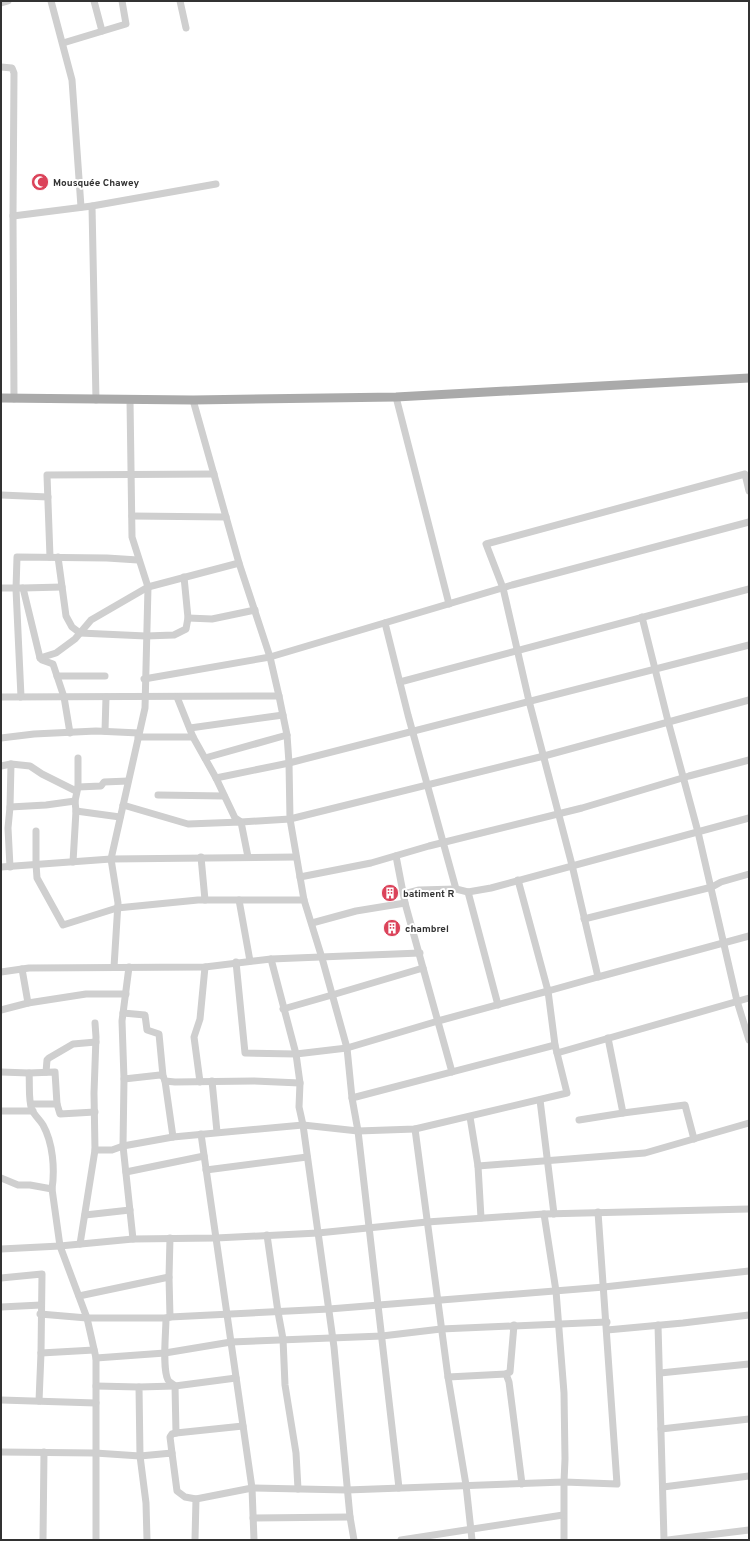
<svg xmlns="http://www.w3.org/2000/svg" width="750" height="1541" viewBox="0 0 750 1541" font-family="Overpass,sans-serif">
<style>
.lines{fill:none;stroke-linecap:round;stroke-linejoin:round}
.minor{stroke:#cfcfcf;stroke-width:7}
.major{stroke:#aaa;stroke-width:9}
.labels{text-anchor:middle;stroke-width:4;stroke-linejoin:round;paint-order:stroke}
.poi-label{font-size:10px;font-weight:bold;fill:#323232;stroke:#fff;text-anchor:start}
</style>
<rect width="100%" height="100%" fill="#fff"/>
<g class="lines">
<g class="minor">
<polyline points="51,1 72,80 81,207"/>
<polyline points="94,1 102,31"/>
<polyline points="180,1 186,28"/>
<polyline points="1,3 8,1"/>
<polyline points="63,43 126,24 122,1"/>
<polyline points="1,67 12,68 14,73 13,216 14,399"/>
<polyline points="92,206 96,400"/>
<polyline points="13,216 92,206 216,184"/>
<polyline points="396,397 449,604"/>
<polyline points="193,400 239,563 270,657 279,696 287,735 289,763 290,819 300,877 304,900 322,958 347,1048 352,1098 358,1131 399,1488"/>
<polyline points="1,495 48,497"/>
<polyline points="132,516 226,517"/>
<polyline points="50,557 47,475 214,474"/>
<polyline points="58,557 66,616 72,627 80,633 146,636 174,635 186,629 188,618 184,577"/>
<polyline points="1,588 23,588 40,658 42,660 53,664 64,697 70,733"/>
<polyline points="23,588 62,587"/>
<polyline points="642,617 668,721 698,832 737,1001 749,1040"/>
<polyline points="188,618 212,619 255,610"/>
<polyline points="385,623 408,715 456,889"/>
<polyline points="40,658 56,653 75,639 91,620 148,587 239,563"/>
<polyline points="57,676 105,676"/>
<polyline points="144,679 270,657 512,585 749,522"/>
<polyline points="400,682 749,589"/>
<polyline points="1,697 279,696"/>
<polyline points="21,697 16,589 17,557 107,558 138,560"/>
<polyline points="177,697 193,737 216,778 235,818 241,822 290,819 544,756 749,700"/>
<polyline points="190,728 283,715"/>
<polyline points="105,731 106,697"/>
<polyline points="138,737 193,737"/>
<polyline points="1,738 34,734 96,731 139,733"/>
<polyline points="205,758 287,735"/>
<polyline points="1,766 11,764"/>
<polyline points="216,778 289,763 749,645"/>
<polyline points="78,787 101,786 104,782 128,781"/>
<polyline points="158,795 224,796"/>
<polyline points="123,805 188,824 241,822 248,857"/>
<polyline points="10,807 46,805 75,801"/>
<polyline points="76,811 120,817"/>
<polyline points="36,831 36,864 37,878 63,925 117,908 198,900 304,900"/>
<polyline points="396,856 405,903 423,968"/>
<polyline points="201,857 205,900"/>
<polyline points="73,862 76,811 75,801 78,787 78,758"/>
<polyline points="1,867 111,859 296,857"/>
<polyline points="10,867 8,828 10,807 11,764 30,766 42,774 76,791"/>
<polyline points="300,877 371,863 429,846 582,808 689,776 749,760"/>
<polyline points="518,880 548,991 598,977 572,865 529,701 503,588 486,544 745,474 749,491"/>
<polyline points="468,892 498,1005"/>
<polyline points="404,894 419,890 456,889 468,892 491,888 749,818"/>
<polyline points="239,900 250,961"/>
<polyline points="584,919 712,887 721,882 749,874"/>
<polyline points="312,923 356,911 405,903"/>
<polyline points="271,959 296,1054 300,1083 299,1107 303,1125 334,1347 350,1517 354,1540"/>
<polyline points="114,967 118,903 111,859 145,708 148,587 132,537 130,400"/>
<polyline points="129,967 122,1021 124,1079 160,1075 163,1076 165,1081 175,1082 254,1081 300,1083"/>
<polyline points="22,969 28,1003"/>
<polyline points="1,972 29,968 205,967 271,959 420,953"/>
<polyline points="598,977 749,936"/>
<polyline points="283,1009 332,995 423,968 452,1072"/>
<polyline points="1,1010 28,1003 86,994 126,994"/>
<polyline points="123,1013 145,1015 147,1030 159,1034 163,1076"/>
<polyline points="608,1038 623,1113"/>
<polyline points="557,1053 749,998"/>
<polyline points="1,1072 29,1073 55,1072 57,1104"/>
<polyline points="46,1072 47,1060 49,1058 73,1044 96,1042"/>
<path d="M29,1073C30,1085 28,1100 32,1110C35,1116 40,1120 43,1125C53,1143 55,1169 52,1189L60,1246L87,1318L96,1358V1540"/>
<polyline points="124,1079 123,1146 133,1239"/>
<polyline points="165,1081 173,1137"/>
<polyline points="212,1081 217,1132"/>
<polyline points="200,1082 194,1037 200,1019 205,967"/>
<polyline points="352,1098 555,1045"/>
<polyline points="540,1100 554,1214"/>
<polyline points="31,1104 57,1104 60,1114 95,1112"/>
<polyline points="1,1111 33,1111"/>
<polyline points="470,1117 478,1166 481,1218"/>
<polyline points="579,1120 623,1113 685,1105 694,1139"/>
<polyline points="415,1129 448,1377 466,1485 472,1540"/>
<polyline points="201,1134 252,1488 254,1540"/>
<polyline points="95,1150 112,1150 123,1146 173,1137 303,1125 358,1131 415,1129 567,1093 555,1045 548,991 438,1021 347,1048 296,1054 245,1053 236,962"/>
<polyline points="478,1166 645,1153 749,1123"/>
<polyline points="206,1170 307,1157"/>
<polyline points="126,1172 204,1156"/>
<polyline points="1,1178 18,1185 30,1185 52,1189"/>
<polyline points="544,1214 556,1291 564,1393 565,1459 564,1482 564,1540"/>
<polyline points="85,1215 130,1210"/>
<polyline points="267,1235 278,1312 283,1339 285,1385 296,1453 298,1489"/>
<polyline points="80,1244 95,1150 94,1093 96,1037 95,1023"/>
<polyline points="1,1249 60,1246 133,1239 216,1238 318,1233 427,1222 544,1214 749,1209"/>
<polyline points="1,1278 42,1274 41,1353 39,1401"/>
<polyline points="79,1296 169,1277"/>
<polyline points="1,1307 41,1305"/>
<polyline points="40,1314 87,1318 166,1318 170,1317 329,1309 604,1287 749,1271"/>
<polyline points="170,1317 169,1277 170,1238"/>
<path d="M166,1318C166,1333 162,1368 168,1380C169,1382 173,1384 175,1386L176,1433L243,1426"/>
<polyline points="514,1325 510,1372 506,1374 509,1382 522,1484"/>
<polyline points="658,1325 664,1540"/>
<polyline points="607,1330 683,1323 749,1315"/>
<polyline points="41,1353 94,1350"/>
<polyline points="96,1358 165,1353 231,1342 382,1336 441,1329 607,1322"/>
<polyline points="660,1373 749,1364"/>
<polyline points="448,1377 506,1374"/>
<polyline points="96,1386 139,1387"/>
<polyline points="1,1400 96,1403"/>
<polyline points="661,1429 749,1419"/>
<polyline points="1,1452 95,1453 140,1456 172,1453 177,1491 185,1497 196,1499 252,1488 347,1490 564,1482 617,1484 598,1212"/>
<polyline points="172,1453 170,1437 172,1434 176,1433"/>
<polyline points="663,1487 749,1476"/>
<polyline points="253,1518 350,1517"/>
<polyline points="43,1540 44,1452"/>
<polyline points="147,1540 146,1503 140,1456 139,1387 175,1386 236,1378"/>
<polyline points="195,1540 196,1499"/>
<polyline points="401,1540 563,1515"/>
<polyline points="668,1540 749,1530"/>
</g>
<polyline class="major" points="1,398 193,400 396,397 749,378"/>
</g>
<defs>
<symbol id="mosque-disc" viewBox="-11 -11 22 22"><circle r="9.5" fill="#db435a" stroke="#fff"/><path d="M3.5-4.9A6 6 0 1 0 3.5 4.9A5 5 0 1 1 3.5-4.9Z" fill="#fff"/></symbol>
<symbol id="building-disc" viewBox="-11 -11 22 22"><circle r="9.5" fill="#db435a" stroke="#fff"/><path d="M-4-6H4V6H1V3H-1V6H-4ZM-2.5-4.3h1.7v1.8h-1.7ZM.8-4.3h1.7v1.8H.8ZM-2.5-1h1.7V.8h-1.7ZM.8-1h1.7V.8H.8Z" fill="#fff"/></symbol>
</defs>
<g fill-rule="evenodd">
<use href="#mosque-disc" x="30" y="172" width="20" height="20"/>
<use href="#building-disc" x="380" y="883" width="20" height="20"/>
<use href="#building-disc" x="382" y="918" width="20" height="20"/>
</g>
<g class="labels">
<g class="poi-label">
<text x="53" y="186">Mousquée Chawey</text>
<text x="403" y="897">batiment R</text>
<text x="405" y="932">chambrel</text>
</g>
</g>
<rect width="750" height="1541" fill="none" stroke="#323232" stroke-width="4"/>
</svg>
